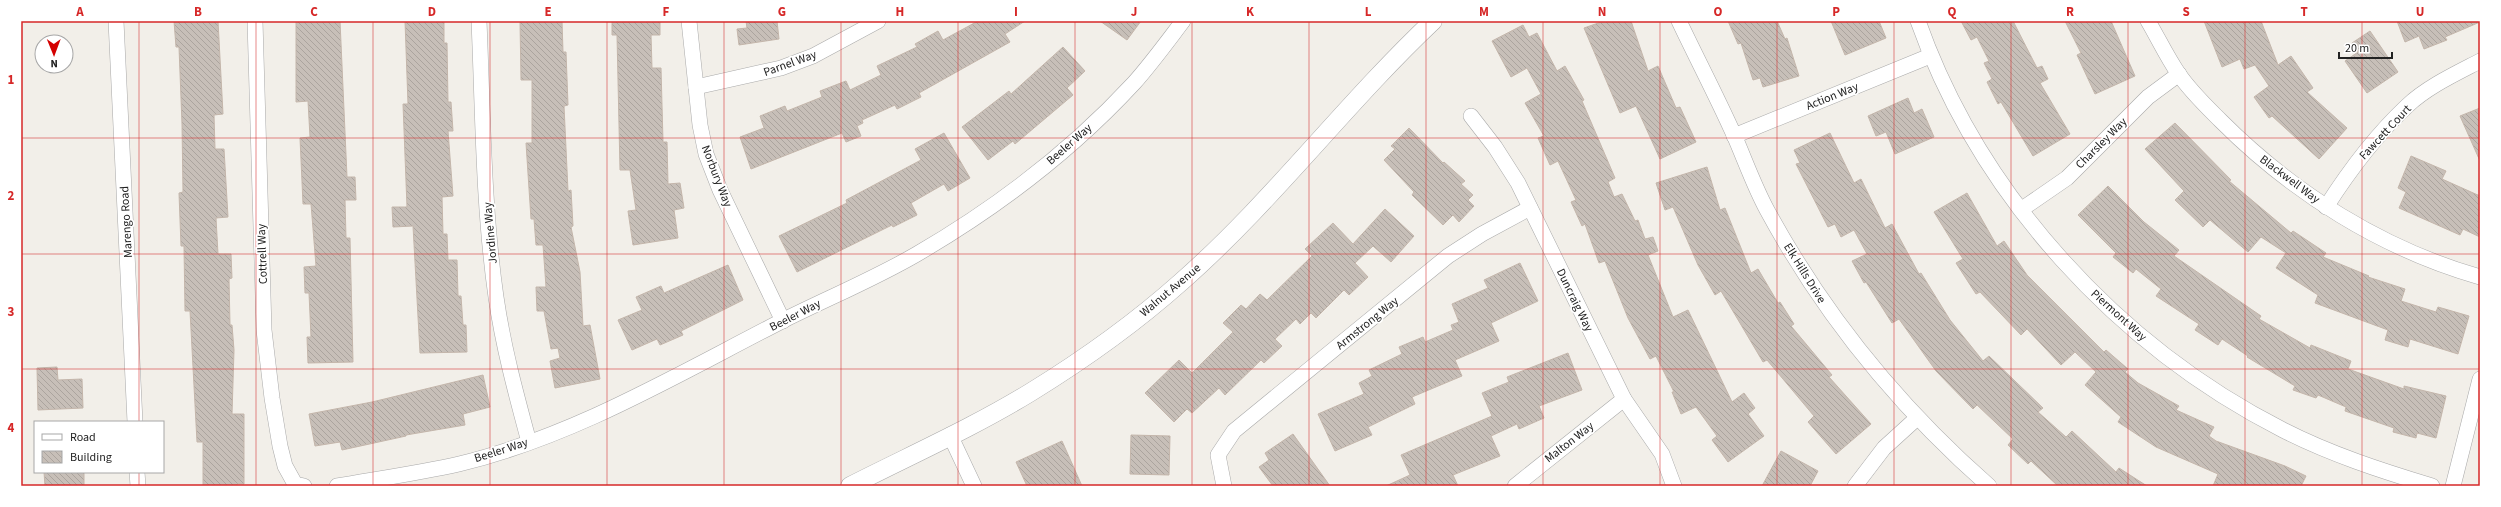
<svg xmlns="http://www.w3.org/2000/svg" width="2501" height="507" viewBox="0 0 2501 507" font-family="'Source Sans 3',sans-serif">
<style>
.building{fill:url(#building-back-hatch);stroke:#c4b6ab}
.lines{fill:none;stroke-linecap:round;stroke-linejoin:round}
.minor-casing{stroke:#a9a9a9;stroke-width:16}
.tertiary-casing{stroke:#a9a9a9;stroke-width:19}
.minor{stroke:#fff;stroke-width:15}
.tertiary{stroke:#fff;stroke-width:18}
.grid{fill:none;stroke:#d62828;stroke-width:1;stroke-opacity:0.55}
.labels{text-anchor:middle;stroke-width:3.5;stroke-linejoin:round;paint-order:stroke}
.street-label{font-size:12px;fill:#222;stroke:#fff}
.neatline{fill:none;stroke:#d62828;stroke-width:1.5}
.grid-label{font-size:13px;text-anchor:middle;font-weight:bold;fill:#d62828}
</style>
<defs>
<pattern id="building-back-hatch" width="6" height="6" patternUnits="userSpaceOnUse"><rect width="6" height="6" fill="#c7bfb8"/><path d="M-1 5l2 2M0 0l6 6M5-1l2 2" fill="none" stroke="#aba49e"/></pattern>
</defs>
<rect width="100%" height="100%" fill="#f2efe9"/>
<g class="building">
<polygon points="174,21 218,21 223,114 214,115 215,149 224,149 228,217 216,218 218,254 231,254 232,278 229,279 230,325 232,325 234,350 232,414 244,414 244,484 237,484 237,486 203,486 203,442 197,442 190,311 185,311 184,246 181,246 179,193 183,192 182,124 179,47 176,47"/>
<polygon points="296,21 340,21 347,177 355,177 356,200 345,200 346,238 350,238 353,362 308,363 307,337 311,337 309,293 305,293 304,267 316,266 311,204 303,204 300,138 310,137 308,101 296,102"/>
<polygon points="405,21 444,21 444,43 447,43 448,102 451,102 453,131 448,131 453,196 442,197 443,234 447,234 448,260 457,260 458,296 461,296 463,325 466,325 467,352 420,353 413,226 393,227 392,207 407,207 403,104 408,104"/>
<polygon points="520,21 562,21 563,52 566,52 568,105 564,106 568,191 571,190 573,226 571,227 580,272 583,326 590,325 600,379 555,388 550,361 560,358 558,348 551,349 544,311 537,311 536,287 546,287 543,245 536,245 534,219 531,219 526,143 532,143 532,80 521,80"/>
<polygon points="612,21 660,21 660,35 651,35 652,68 661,68 663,142 667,142 668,184 680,183 684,208 674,210 678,238 633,245 628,211 636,210 630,170 620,170 617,35 612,35"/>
<polygon points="746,21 777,21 779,39 739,45 737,29 747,28"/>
<polygon points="978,21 1025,21 1005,34 1010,42 919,93 921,97 897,109 895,105 862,120 863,123 857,126 861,136 846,142 842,133 751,169 740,137 764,128 760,116 785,106 787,111 822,97 820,91 846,81 850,90 881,75 877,66 917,47 915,44 938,31 943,40"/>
<polygon points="1100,21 1141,21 1127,40"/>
<polygon points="1604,21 1631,21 1648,71 1658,66 1676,108 1680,107 1696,142 1660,159 1636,106 1620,113 1584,28"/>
<polygon points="1728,21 1777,21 1785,39 1787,38 1799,76 1763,87 1760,78 1753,80 1741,43 1738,44"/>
<polygon points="1831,21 1879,21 1886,38 1845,55"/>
<polygon points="1961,21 2013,21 2037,68 2042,66 2048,79 2040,83 2070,134 2033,156 2001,102 1998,104 1987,82 1992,79 1984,63 1989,61 1977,37 1971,40"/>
<polygon points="2065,21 2111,21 2135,76 2095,94 2077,55 2081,53"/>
<polygon points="2204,21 2261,21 2278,65 2291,56 2313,88 2307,92 2347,128 2319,159 2272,116 2269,118 2254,97 2269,86 2255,65 2244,69 2240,59 2222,67"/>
<polygon points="2397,21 2480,21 2480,22 2445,37 2447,40 2424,49 2419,36 2405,42"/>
<polygon points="1523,25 1529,37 1537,33 1557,71 1565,66 1584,100 1582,101 1615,178 1608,182 1614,197 1622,194 1635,221 1638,220 1645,239 1653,237 1658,251 1648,255 1673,317 1688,310 1732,402 1744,393 1755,408 1748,414 1764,436 1728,462 1712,440 1717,436 1696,407 1681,414 1672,392 1674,392 1656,356 1650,359 1628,318 1605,261 1599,263 1585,224 1582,226 1571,202 1576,200 1558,161 1550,165 1538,138 1544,136 1525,103 1541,94 1527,68 1511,77 1492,41"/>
<polygon points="2370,31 2398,72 2367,93 2345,61 2358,52 2352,43"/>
<polygon points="1063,47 1085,71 1067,88 1073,95 1015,144 1013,141 988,160 962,127 1009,91 1011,94"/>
<polygon points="1908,98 1914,113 1922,109 1934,137 1895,154 1886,132 1876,136 1868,116"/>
<polygon points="2480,108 2480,161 2460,116"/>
<polygon points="2175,123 2231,180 2229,181 2291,233 2293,231 2326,253 2323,257 2369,276 2368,277 2405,289 2401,301 2436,312 2438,307 2469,316 2458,354 2410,339 2408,347 2385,340 2388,330 2315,303 2318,295 2276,268 2286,253 2261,237 2248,252 2210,220 2203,227 2175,200 2184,191 2145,149"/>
<polygon points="1409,128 1443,163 1444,162 1465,181 1461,184 1473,195 1468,200 1474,206 1459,222 1453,215 1443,225 1412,195 1414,192 1384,160 1395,149 1391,146"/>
<polygon points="944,133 970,178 948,191 944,184 911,203 917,215 893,227 892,225 797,272 779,236 847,203 846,200 921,160 915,149"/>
<polygon points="1830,133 1854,183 1861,179 1885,228 1892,224 1919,274 1921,273 1950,320 1983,361 1989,356 2043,408 2038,412 2066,437 2072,431 2116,472 2119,468 2147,486 2058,486 2031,461 2028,464 2008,445 2013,439 1977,405 1973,409 1936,371 1899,319 1892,323 1866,282 1864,283 1852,261 1867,254 1854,230 1841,237 1835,224 1828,227 1796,164 1800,163 1794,150"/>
<polygon points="2411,156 2446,171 2442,179 2480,196 2480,237 2463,229 2460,235 2399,208 2406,192 2398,188"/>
<polygon points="1707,167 1720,210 1725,208 1751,273 1758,269 1778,303 1780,302 1794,324 1791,326 1832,375 1829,377 1871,424 1836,454 1808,422 1814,416 1767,360 1763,362 1721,291 1715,295 1698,265 1673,207 1665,210 1656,183"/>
<polygon points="2108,186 2144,222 2179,250 2174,256 2261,316 2259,319 2310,348 2311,345 2351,361 2348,369 2404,389 2404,386 2446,396 2436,438 2417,433 2416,438 2393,432 2394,428 2345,411 2346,407 2318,395 2316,398 2293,390 2295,386 2247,357 2248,356 2222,339 2218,345 2195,330 2199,324 2156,296 2161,289 2136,269 2133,273 2113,257 2116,253 2078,215"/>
<polygon points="1967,193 1997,246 2004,241 2027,275 2104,352 2106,350 2128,369 2125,372 2138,383 2179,406 2176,410 2214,427 2209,436 2216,441 2285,466 2306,476 2301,486 2213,486 2218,474 2156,447 2118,422 2121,417 2085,385 2096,372 2075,352 2061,365 2027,329 2021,335 1980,292 1976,294 1956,263 1963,259 1934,212"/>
<polygon points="1385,209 1414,236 1391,262 1373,246 1355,263 1368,277 1349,295 1344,290 1316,318 1311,313 1300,324 1296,319 1275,339 1282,346 1264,363 1261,360 1225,395 1219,388 1192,413 1187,409 1174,422 1145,393 1179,360 1192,373 1233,332 1223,323 1241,305 1246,309 1260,294 1267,300 1312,256 1305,249 1333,223 1353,244"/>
<polygon points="1520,263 1538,301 1491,323 1499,341 1455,360 1462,376 1412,397 1415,404 1368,427 1372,435 1335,451 1318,414 1364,394 1359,383 1372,376 1369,370 1402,354 1399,347 1423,337 1425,342 1453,330 1451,325 1459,322 1452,304 1488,288 1484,280"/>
<polygon points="728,265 743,300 681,331 683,335 660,345 657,339 632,350 618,320 642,310 636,297 661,286 664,293"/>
<polygon points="1568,353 1582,390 1539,406 1544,418 1519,429 1517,424 1491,436 1500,456 1453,475 1458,486 1386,486 1410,475 1401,455 1492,416 1482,393 1509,382 1507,377"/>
<polygon points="57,367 58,380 82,379 83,408 38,410 37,368"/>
<polygon points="483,375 490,407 463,414 465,425 406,435 406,436 342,450 340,442 315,446 309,414 372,402"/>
<polygon points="1293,434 1330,486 1273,486 1259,467 1269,460 1265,453"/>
<polygon points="1131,435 1170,436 1169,475 1130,474"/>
<polygon points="1062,441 1082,486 1027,486 1016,462"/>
<polygon points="1781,451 1818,471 1810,486 1762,486"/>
<polygon points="44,472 84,472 84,486 45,486"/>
</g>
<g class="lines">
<defs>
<g id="minor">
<polyline points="116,21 135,422"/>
<polyline points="255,21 264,330 272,398 280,446 285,466 295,484 304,486"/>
<path d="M479,21C483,113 483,206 496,297C503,346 516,394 529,442"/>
<polyline points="689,21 700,125 706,154 720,190 783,321"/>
<path d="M1679,21C1697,59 1717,97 1734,135C1745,160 1754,186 1767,210C1824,315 1899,407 1989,486"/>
<path d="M1918,21C1980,196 2118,346 2283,430C2330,454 2382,471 2432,486"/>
<path d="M2148,21C2158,38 2167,57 2178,73C2190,91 2206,106 2221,121C2293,193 2382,249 2480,277"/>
<polyline points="696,87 781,68 813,56 878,21"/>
<polyline points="1471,116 1495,147 1518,183 1624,399 1662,454 1674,486"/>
<polyline points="1734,136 1930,56"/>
<path d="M2326,207C2349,171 2375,136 2407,106C2427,87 2455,74 2480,61"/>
<polyline points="2022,209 2067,178 2148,97 2179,74"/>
<polyline points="950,435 974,486"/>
<polyline points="137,472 138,486"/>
<path d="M337,486C377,479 419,473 459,464C575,436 678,374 784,320C828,298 874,279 917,254C996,208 1072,150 1134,83C1151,64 1167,42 1183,21"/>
<polyline points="1224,486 1218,455 1234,431 1448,256 1482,234 1530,208"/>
<polyline points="1515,486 1624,399"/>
<polyline points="1855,486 1884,448 1917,418"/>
<polyline points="2453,486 2480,379"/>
</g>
<path id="tertiary" d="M850,486C911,455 974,427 1031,392C1083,360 1135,323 1181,282C1272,202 1345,104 1433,21"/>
</defs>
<use href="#minor" class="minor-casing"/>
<use href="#tertiary" class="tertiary-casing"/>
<use href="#minor" class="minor"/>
<use href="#tertiary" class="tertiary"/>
</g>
<path class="grid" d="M139,21V422M256,21V486M373,21V486M490,21V486M607,21V486M724,21V486M841,21V486M958,21V486M1075,21V486M1192,21V486M1309,21V486M1426,21V486M1543,21V486M1660,21V486M1777,21V486M1894,21V486M2011,21V486M2128,21V486M2245,21V486M2362,21V486M21,138H2480M21,254H2480M21,369H2480M139,472V486"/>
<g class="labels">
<g class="street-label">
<text transform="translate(790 63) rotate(-20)" y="4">Parnel Way</text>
<text transform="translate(1832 96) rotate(-22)" y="4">Action Way</text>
<text transform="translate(2385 132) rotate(-47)" y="4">Fawcett Court</text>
<text transform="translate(2101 143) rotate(-45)" y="4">Charsley Way</text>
<text transform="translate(1069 144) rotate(-41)" y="4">Beeler Way</text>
<text transform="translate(717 176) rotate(69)" y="4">Norbury Way</text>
<text transform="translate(2290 179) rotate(37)" y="4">Blackwell Way</text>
<text transform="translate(126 222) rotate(-93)" y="4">Marengo Road</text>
<text transform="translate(490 233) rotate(-95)" y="4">Jordine Way</text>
<text transform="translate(262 254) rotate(-92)" y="4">Cottrell Way</text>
<text transform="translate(1805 273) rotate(58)" y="4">Elk Hills Drive</text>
<text transform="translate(1170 290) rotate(-40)" y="4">Walnut Avenue</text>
<text transform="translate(1575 300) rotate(64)" y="4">Duncraig Way</text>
<text transform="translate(795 315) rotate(-27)" y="4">Beeler Way</text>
<text transform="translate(2119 315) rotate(42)" y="4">Piermont Way</text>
<text transform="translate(1367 323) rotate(-39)" y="4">Armstrong Way</text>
<text transform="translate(1569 442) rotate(-38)" y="4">Malton Way</text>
<text transform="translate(501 450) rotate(-18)" y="4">Beeler Way</text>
</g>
</g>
<rect width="2501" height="507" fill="none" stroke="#ffffff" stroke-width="44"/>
<rect x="34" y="421" width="130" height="52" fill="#ffffff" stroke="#a7a7a7"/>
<rect x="42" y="434" width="20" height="6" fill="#ffffff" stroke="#a7a7a7"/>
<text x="70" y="441" font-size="12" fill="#222222">Road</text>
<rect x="42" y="451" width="20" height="12" fill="url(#building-back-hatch)" stroke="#a7a7a7"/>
<text x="70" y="461" font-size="12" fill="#222222">Building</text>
<g transform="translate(54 54) rotate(179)"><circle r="19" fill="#ffffff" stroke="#a7a7a7"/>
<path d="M0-3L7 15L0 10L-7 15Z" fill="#d40000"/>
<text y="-6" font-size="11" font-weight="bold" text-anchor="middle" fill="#222222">N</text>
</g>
<path d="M2339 52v6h53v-6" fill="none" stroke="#222222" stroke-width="2"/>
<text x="2345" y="52" font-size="12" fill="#222222" stroke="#ffffff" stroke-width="3" paint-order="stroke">20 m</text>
<rect x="22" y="22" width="2457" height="463" class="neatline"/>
<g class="grid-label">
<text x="80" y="16">A</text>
<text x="198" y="16">B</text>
<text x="314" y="16">C</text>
<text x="432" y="16">D</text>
<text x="548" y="16">E</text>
<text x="666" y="16">F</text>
<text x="782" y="16">G</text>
<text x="900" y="16">H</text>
<text x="1016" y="16">I</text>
<text x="1134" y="16">J</text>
<text x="1250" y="16">K</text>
<text x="1368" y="16">L</text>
<text x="1484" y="16">M</text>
<text x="1602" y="16">N</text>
<text x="1718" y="16">O</text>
<text x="1836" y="16">P</text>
<text x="1952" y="16">Q</text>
<text x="2070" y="16">R</text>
<text x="2186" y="16">S</text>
<text x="2304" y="16">T</text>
<text x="2420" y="16">U</text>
<text x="11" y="84">1</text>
<text x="11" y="200">2</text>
<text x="11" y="316">3</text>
<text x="11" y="432">4</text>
</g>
</svg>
